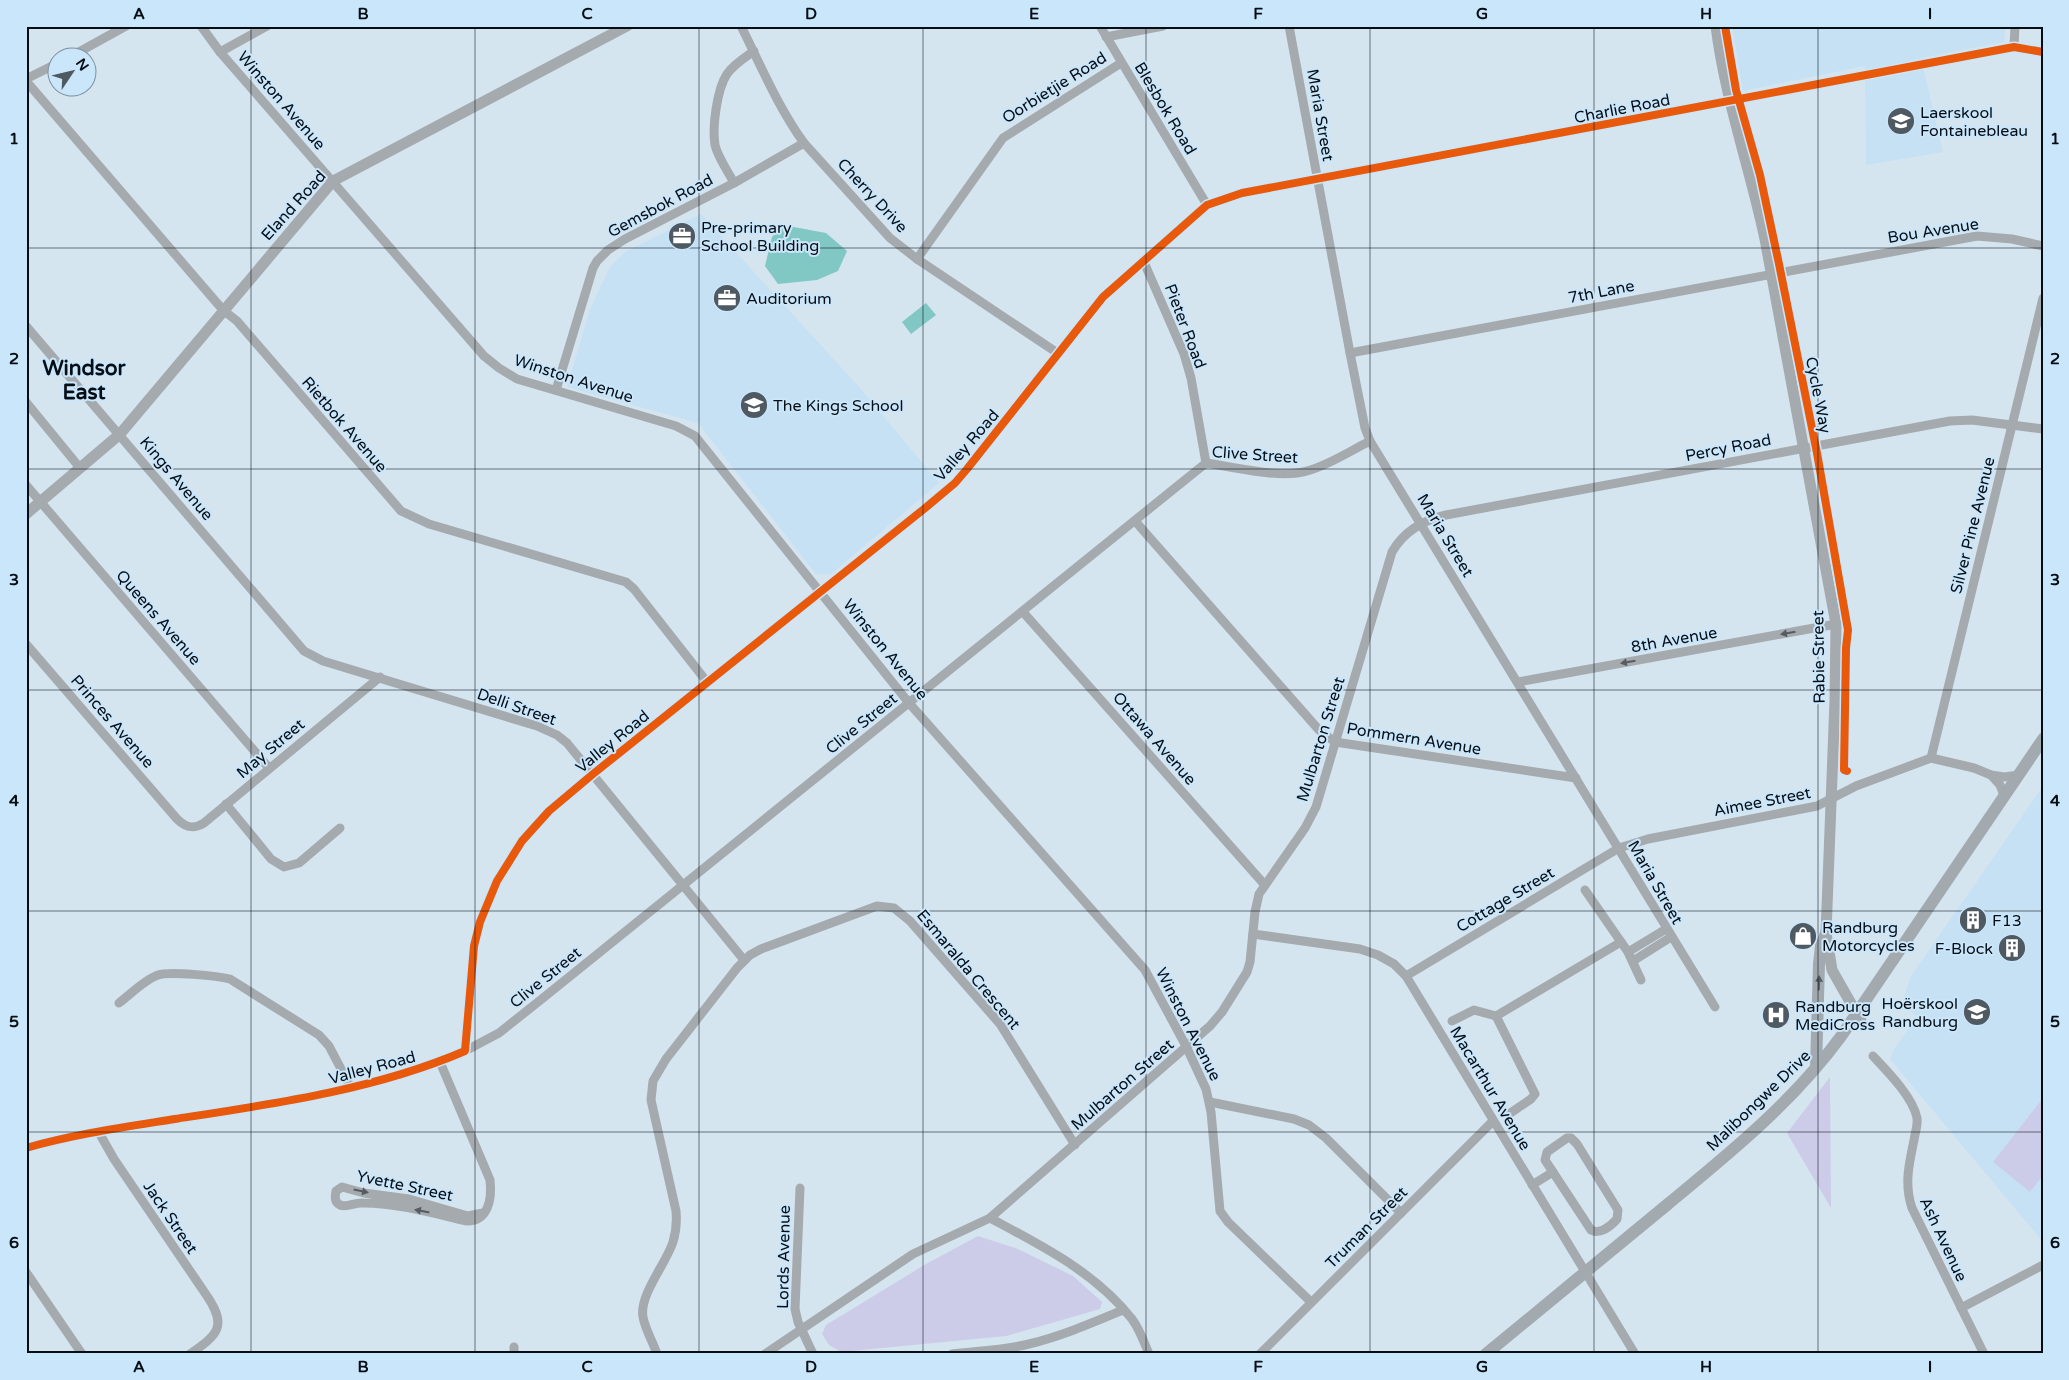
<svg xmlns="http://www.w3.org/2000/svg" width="2069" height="1380" viewBox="0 0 2069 1380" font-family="'Varela Round',sans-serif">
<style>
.built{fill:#c6e0f4}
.green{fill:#cccce9}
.water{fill:#81c7c4}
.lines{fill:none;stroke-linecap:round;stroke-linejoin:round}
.minor{stroke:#a5aaaf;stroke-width:9}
.tertiary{stroke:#a5aaaf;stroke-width:11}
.secondary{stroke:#a2aab0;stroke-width:12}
.cycleway-casing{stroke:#cae6fb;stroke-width:11}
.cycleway{stroke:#e8590c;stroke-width:8}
.oneway{fill:#565c62}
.oneway2{fill:#545c62}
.grid{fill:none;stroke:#060e15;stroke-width:1;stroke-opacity:0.55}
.labels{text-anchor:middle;stroke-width:4;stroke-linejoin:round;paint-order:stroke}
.street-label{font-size:16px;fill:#060e15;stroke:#cae6fb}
.poi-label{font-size:16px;fill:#060e15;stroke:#cae6fb;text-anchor:start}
.district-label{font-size:21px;font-weight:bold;fill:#060e15;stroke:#cae6fb}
.neatline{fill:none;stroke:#060e15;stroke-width:2}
.grid-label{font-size:16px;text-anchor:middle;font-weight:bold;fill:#060e15}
</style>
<rect width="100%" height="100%" fill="#d5e5f0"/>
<g class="built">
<polygon points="1732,26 2005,26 2004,42 1921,58 1943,152 1866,165 1865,66 1743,91"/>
<polygon points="701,214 860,388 939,483 831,574 816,574 698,423 567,387 590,309 610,267 625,252"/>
<polygon points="2043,786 2043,1242 1890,1059 1894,1049 1917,1017 1902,1003 1911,976"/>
</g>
<g class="green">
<polygon points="1830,1077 1831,1208 1787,1133"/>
<polygon points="2043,1098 2043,1175 2030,1192 1993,1162"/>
<polygon points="978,1236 1018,1249 1073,1276 1102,1302 1100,1309 1006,1336 841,1352 829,1345 822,1334 826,1325 926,1264"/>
</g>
<g class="water">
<polygon points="783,225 826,233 847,251 838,271 817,280 778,284 765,266 772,237"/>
<polygon points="926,303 936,315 911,334 902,322"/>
</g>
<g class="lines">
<g class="minor">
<polyline points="201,26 220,52 484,356 499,368 517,379 676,426 695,436 909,703 1145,970 1186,1046 1206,1089 1211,1112 1220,1211 1228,1222 1311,1302"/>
<path d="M741,26C761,66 778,107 804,143L890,238L917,259L1059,354"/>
<polyline points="1100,26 1207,205"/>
<polyline points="1289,26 1350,353 1365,428 1370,441 1715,1007"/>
<polyline points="1106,37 1163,26"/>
<polyline points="2014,47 2015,26"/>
<polyline points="220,52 267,26"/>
<polyline points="68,58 126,26"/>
<polyline points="26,79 58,63"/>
<polyline points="26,81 223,310 237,321 401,511 429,524 626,582 634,589 707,682"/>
<path d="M734,183C728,171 718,158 715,145C712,127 717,89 727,74C734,64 744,58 754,51"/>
<polyline points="917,259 1003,138 1121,63"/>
<polyline points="1143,260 1184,354 1191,378 1206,463"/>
<polyline points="26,326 304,651 323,661 537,726 557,735 567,743 744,960"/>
<polyline points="1350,353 1977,236 2012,239 2043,246"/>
<polyline points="556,390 593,268 597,261 608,250 625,239 734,183 804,143"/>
<polyline points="26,402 80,468"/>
<polyline points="26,485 269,768"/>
<polyline points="1135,521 1319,730 1335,742 1576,778"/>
<polyline points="1023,612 1264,884"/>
<path d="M26,644L177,819C185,827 193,830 204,823L380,677"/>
<polyline points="1518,682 1836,624"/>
<polyline points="1931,758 2043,298"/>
<polyline points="1991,775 2000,785 2004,795"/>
<polyline points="226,804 271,859 284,867 299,863 340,828"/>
<polyline points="1585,890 1628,952 1641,980"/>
<polyline points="1253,934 1360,949 1378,955 1394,964 1406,976 1635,1354"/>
<polyline points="1628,952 1666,929"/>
<polyline points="1633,961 1671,937"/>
<polyline points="1406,976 1619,848 1648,839 1817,806 1856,786 1931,758 1974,768 1991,775 2004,777 2019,775"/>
<path d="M119,1003C131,994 144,980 158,975C169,971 218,976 230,979L319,1035L329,1046L351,1088"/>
<polyline points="1496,1016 1621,942"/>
<polyline points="1452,1021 1474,1010 1496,1016 1535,1094 1531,1099 1509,1114"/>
<path d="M465,1051L499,1033L543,998L1206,463C1234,467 1281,479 1307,471C1329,465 1350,451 1370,441"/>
<path d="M1873,1056C1887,1071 1913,1097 1917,1118C1918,1125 1915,1133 1914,1140C1909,1164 1904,1184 1912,1208L1984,1354"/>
<path d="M440,1062L490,1180C492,1198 489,1222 466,1221C433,1213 397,1203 363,1203C355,1202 347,1208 340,1205C334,1202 335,1196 336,1191L342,1187L364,1193L409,1199L468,1216L483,1213"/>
<polyline points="1210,1102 1294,1119 1309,1125 1326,1138 1401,1213"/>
<path d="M98,1131L114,1159L207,1296C228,1327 217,1335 190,1354"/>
<path d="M1567,1138H1571L1577,1144L1618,1210L1617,1219C1611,1226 1600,1235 1591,1230L1545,1160L1547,1152Z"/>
<path d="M26,1148C75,1134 125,1127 175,1119C273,1104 374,1090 465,1051L474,946L480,922L497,881L522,841L549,811L593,774L924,509L955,483L967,469L1103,297L1207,205L1242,193L2014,47L2043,52"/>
<polyline points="1532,1185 1553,1172"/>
<polyline points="800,1188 795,1309 798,1322 813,1354"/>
<path d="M990,1218C1042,1246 1095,1272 1132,1319C1140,1330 1144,1342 1149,1354"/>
<polyline points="26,1272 82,1354"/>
<polyline points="1961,1308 2043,1265"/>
<polyline points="514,1354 514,1347"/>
<path d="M657,1354C653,1342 645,1329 643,1317C639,1295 666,1264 673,1242C676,1232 677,1222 676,1211L651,1100L653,1081L666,1059L737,968L750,955L761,949L877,906L894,908L910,921L1000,1024L1075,1145"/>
<path d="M765,1354L913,1254L990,1218L1210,1026L1222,1012L1247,972L1250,962L1255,912L1259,894L1305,828L1316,807L1392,552C1404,531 1424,520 1446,515L1950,421L1972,420L2043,429"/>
<path d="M952,1354C978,1351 1004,1350 1029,1344C1062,1336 1092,1323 1123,1310"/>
<polyline points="1260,1354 1493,1121"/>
</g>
<g class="tertiary">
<path d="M1716,26C1725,99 1750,168 1765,239L1836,624L1835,700L1826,933L1832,970L1861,1021"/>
<polyline points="26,514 120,434 333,181 627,26"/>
</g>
<g class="secondary">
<polyline points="1816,1067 1819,964 1821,946 1826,933"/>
<path d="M1486,1354C1547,1304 1607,1254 1668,1204C1730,1153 1794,1101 1842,1035L2043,739"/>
</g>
<defs>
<g id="cycleway">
<polyline points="1725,26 1736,90 1760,175 1779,264 1817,453 1848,630 1846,648 1844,770 1847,771"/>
<path d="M26,1148C75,1134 125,1127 175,1119C273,1104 374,1090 465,1051L474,946L480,922L497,881L522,841L549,811L593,774L924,509L955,483L967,469L1103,297L1207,205L1242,193L2014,47L2043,52"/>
</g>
</defs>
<use href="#cycleway" class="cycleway-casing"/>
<use href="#cycleway" class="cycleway"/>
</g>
<defs><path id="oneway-solid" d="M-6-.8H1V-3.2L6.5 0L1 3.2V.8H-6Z" transform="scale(1.25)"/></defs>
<g class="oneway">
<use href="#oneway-solid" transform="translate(1788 633) rotate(170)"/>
<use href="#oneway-solid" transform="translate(1628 662) rotate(170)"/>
<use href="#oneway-solid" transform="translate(361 1191) rotate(12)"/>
<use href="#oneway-solid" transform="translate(422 1211) rotate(-169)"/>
</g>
<use class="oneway2" href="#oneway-solid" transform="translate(1819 983) rotate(-88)"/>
<path class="grid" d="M251,26V1354M475,26V1354M699,26V1354M923,26V1354M1146,26V1354M1370,26V1354M1594,26V1354M1818,26V1354M26,248H2043M26,469H2043M26,690H2043M26,911H2043M26,1132H2043"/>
<defs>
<symbol id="school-disc" viewBox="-11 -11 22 22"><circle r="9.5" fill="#4e5962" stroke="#cae6fb"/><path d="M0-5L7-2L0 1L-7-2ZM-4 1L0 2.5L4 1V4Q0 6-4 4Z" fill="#fff"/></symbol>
<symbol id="office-disc" viewBox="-11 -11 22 22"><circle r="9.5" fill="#4e5962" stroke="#cae6fb"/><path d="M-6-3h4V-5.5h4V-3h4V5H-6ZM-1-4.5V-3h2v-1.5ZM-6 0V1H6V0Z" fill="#fff"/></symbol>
<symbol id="building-disc" viewBox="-11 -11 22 22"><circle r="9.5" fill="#4e5962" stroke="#cae6fb"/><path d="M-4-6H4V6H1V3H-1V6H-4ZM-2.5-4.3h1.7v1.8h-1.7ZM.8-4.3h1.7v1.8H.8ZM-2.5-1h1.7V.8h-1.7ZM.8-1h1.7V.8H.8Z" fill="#fff"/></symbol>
<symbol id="shop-disc" viewBox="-11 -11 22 22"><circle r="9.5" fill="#4e5962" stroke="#cae6fb"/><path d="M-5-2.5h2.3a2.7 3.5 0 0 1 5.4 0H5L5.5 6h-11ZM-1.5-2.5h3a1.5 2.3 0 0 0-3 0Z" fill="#fff"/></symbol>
<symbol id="hospital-disc" viewBox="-11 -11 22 22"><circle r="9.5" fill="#4e5962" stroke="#cae6fb"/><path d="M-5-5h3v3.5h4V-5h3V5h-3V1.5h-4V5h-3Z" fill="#fff"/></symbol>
</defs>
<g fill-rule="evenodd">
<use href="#school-disc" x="1885" y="105" width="32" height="32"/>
<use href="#office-disc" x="666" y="220" width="32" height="32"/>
<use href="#office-disc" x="711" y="282" width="32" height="32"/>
<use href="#school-disc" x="738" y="389" width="32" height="32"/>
<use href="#building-disc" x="1957" y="904" width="32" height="32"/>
<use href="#shop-disc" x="1787" y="920" width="32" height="32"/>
<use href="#building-disc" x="1996" y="932" width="32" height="32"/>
<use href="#school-disc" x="1961" y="996" width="32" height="32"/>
<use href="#hospital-disc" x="1760" y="999" width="32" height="32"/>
</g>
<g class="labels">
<g class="street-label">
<text transform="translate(1054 87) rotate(-32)" y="6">Oorbietjie Road</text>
<text transform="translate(282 100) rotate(49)" y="6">Winston Avenue</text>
<text transform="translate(1166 108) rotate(59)" y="6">Blesbok Road</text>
<text transform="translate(1622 108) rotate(-11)" y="6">Charlie Road</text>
<text transform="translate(1321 115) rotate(80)" y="6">Maria Street</text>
<text transform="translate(873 195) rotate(47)" y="6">Cherry Drive</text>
<text transform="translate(293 205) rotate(-48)" y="6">Eland Road</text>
<text transform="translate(660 205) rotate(-28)" y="6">Gemsbok Road</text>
<text transform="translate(1933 230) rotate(-9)" y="6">Bou Avenue</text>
<text transform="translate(1601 291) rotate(-11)" y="6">7th Lane</text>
<text transform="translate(1186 326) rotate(69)" y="6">Pieter Road</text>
<text transform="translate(574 378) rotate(18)" y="6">Winston Avenue</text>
<text transform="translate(1819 395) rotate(79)" y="6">Cycle Way</text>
<text transform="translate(345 424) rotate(49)" y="6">Rietbok Avenue</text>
<text transform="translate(966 445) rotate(-49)" y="6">Valley Road</text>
<text transform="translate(1728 447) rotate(-11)" y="6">Percy Road</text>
<text transform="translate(1255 454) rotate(4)" y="6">Clive Street</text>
<text transform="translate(177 478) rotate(50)" y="6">Kings Avenue</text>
<text transform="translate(1972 525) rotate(-76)" y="6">Silver Pine Avenue</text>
<text transform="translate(1446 535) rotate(59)" y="6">Maria Street</text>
<text transform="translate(159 617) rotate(49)" y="6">Queens Avenue</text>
<text transform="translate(1674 639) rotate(-10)" y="6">8th Avenue</text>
<text transform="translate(886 649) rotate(51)" y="6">Winston Avenue</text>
<text transform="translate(1818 657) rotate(-91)" y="6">Rabie Street</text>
<text transform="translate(517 706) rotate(19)" y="6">Delli Street</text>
<text transform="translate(113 721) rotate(49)" y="6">Princes Avenue</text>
<text transform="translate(861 723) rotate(-39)" y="6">Clive Street</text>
<text transform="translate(1155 738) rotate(49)" y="6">Ottawa Avenue</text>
<text transform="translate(1414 738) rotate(9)" y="6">Pommern Avenue</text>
<text transform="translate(1320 739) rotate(-73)" y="6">Mulbarton Street</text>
<text transform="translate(612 741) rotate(-39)" y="6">Valley Road</text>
<text transform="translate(270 748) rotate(-40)" y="6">May Street</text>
<text transform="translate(1762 801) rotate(-11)" y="6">Aimee Street</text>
<text transform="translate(1656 882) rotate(60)" y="6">Maria Street</text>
<text transform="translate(1505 899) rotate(-31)" y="6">Cottage Street</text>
<text transform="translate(969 969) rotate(50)" y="6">Esmaralda Crescent</text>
<text transform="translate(545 977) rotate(-39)" y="6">Clive Street</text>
<text transform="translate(1189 1024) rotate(63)" y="6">Winston Avenue</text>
<text transform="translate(372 1067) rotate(-15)" y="6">Valley Road</text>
<text transform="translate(1122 1084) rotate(-41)" y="6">Mulbarton Street</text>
<text transform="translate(1491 1088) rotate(59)" y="6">Macarthur Avenue</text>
<text transform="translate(1758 1100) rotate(-44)" y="6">Malibongwe Drive</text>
<text transform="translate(405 1185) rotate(12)" y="6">Yvette Street</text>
<text transform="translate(171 1217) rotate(56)" y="6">Jack Street</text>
<text transform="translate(1366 1227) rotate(-45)" y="6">Truman Street</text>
<text transform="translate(1944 1239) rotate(65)" y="6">Ash Avenue</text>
<text transform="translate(783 1257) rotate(-89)" y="6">Lords Avenue</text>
</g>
<g class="poi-label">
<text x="1920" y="118">Laerskool<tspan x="1920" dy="18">Fontainebleau</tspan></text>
<text x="701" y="233">Pre-primary<tspan x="701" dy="18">School Building</tspan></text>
<text x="746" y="304">Auditorium</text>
<text x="773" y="411">The Kings School</text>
<text x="1992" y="926">F13</text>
<text x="1822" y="933">Randburg<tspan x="1822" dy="18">Motorcycles</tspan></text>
<text x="1993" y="954" text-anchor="end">F-Block</text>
<text x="1958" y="1009" text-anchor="end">Hoërskool<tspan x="1958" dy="18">Randburg</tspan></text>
<text x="1795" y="1012">Randburg<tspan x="1795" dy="18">MediCross</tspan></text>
</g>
<g class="district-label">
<text x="84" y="375">Windsor<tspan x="84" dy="24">East</tspan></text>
</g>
</g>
<rect width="2069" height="1380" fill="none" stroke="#cae6fb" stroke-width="55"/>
<g transform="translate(72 72) rotate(55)"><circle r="24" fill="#cae6fb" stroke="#7c909f"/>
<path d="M0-4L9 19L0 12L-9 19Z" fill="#4e5962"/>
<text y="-8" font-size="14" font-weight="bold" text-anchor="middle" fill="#060e15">N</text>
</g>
<rect x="28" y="28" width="2014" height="1324" class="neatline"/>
<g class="grid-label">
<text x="139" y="19">A</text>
<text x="363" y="19">B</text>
<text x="587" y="19">C</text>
<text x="811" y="19">D</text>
<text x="1034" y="19">E</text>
<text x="1258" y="19">F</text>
<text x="1482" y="19">G</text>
<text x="1706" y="19">H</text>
<text x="1930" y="19">I</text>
<text x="14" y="144">1</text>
<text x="2055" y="144">1</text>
<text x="14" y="364">2</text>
<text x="2055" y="364">2</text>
<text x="14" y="585">3</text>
<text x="2055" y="585">3</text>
<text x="14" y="806">4</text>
<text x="2055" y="806">4</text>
<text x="14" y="1027">5</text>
<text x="2055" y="1027">5</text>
<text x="14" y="1248">6</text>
<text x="2055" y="1248">6</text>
<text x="139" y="1372">A</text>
<text x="363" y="1372">B</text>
<text x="587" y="1372">C</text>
<text x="811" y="1372">D</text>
<text x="1034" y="1372">E</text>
<text x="1258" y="1372">F</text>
<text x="1482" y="1372">G</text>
<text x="1706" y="1372">H</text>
<text x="1930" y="1372">I</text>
</g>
</svg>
